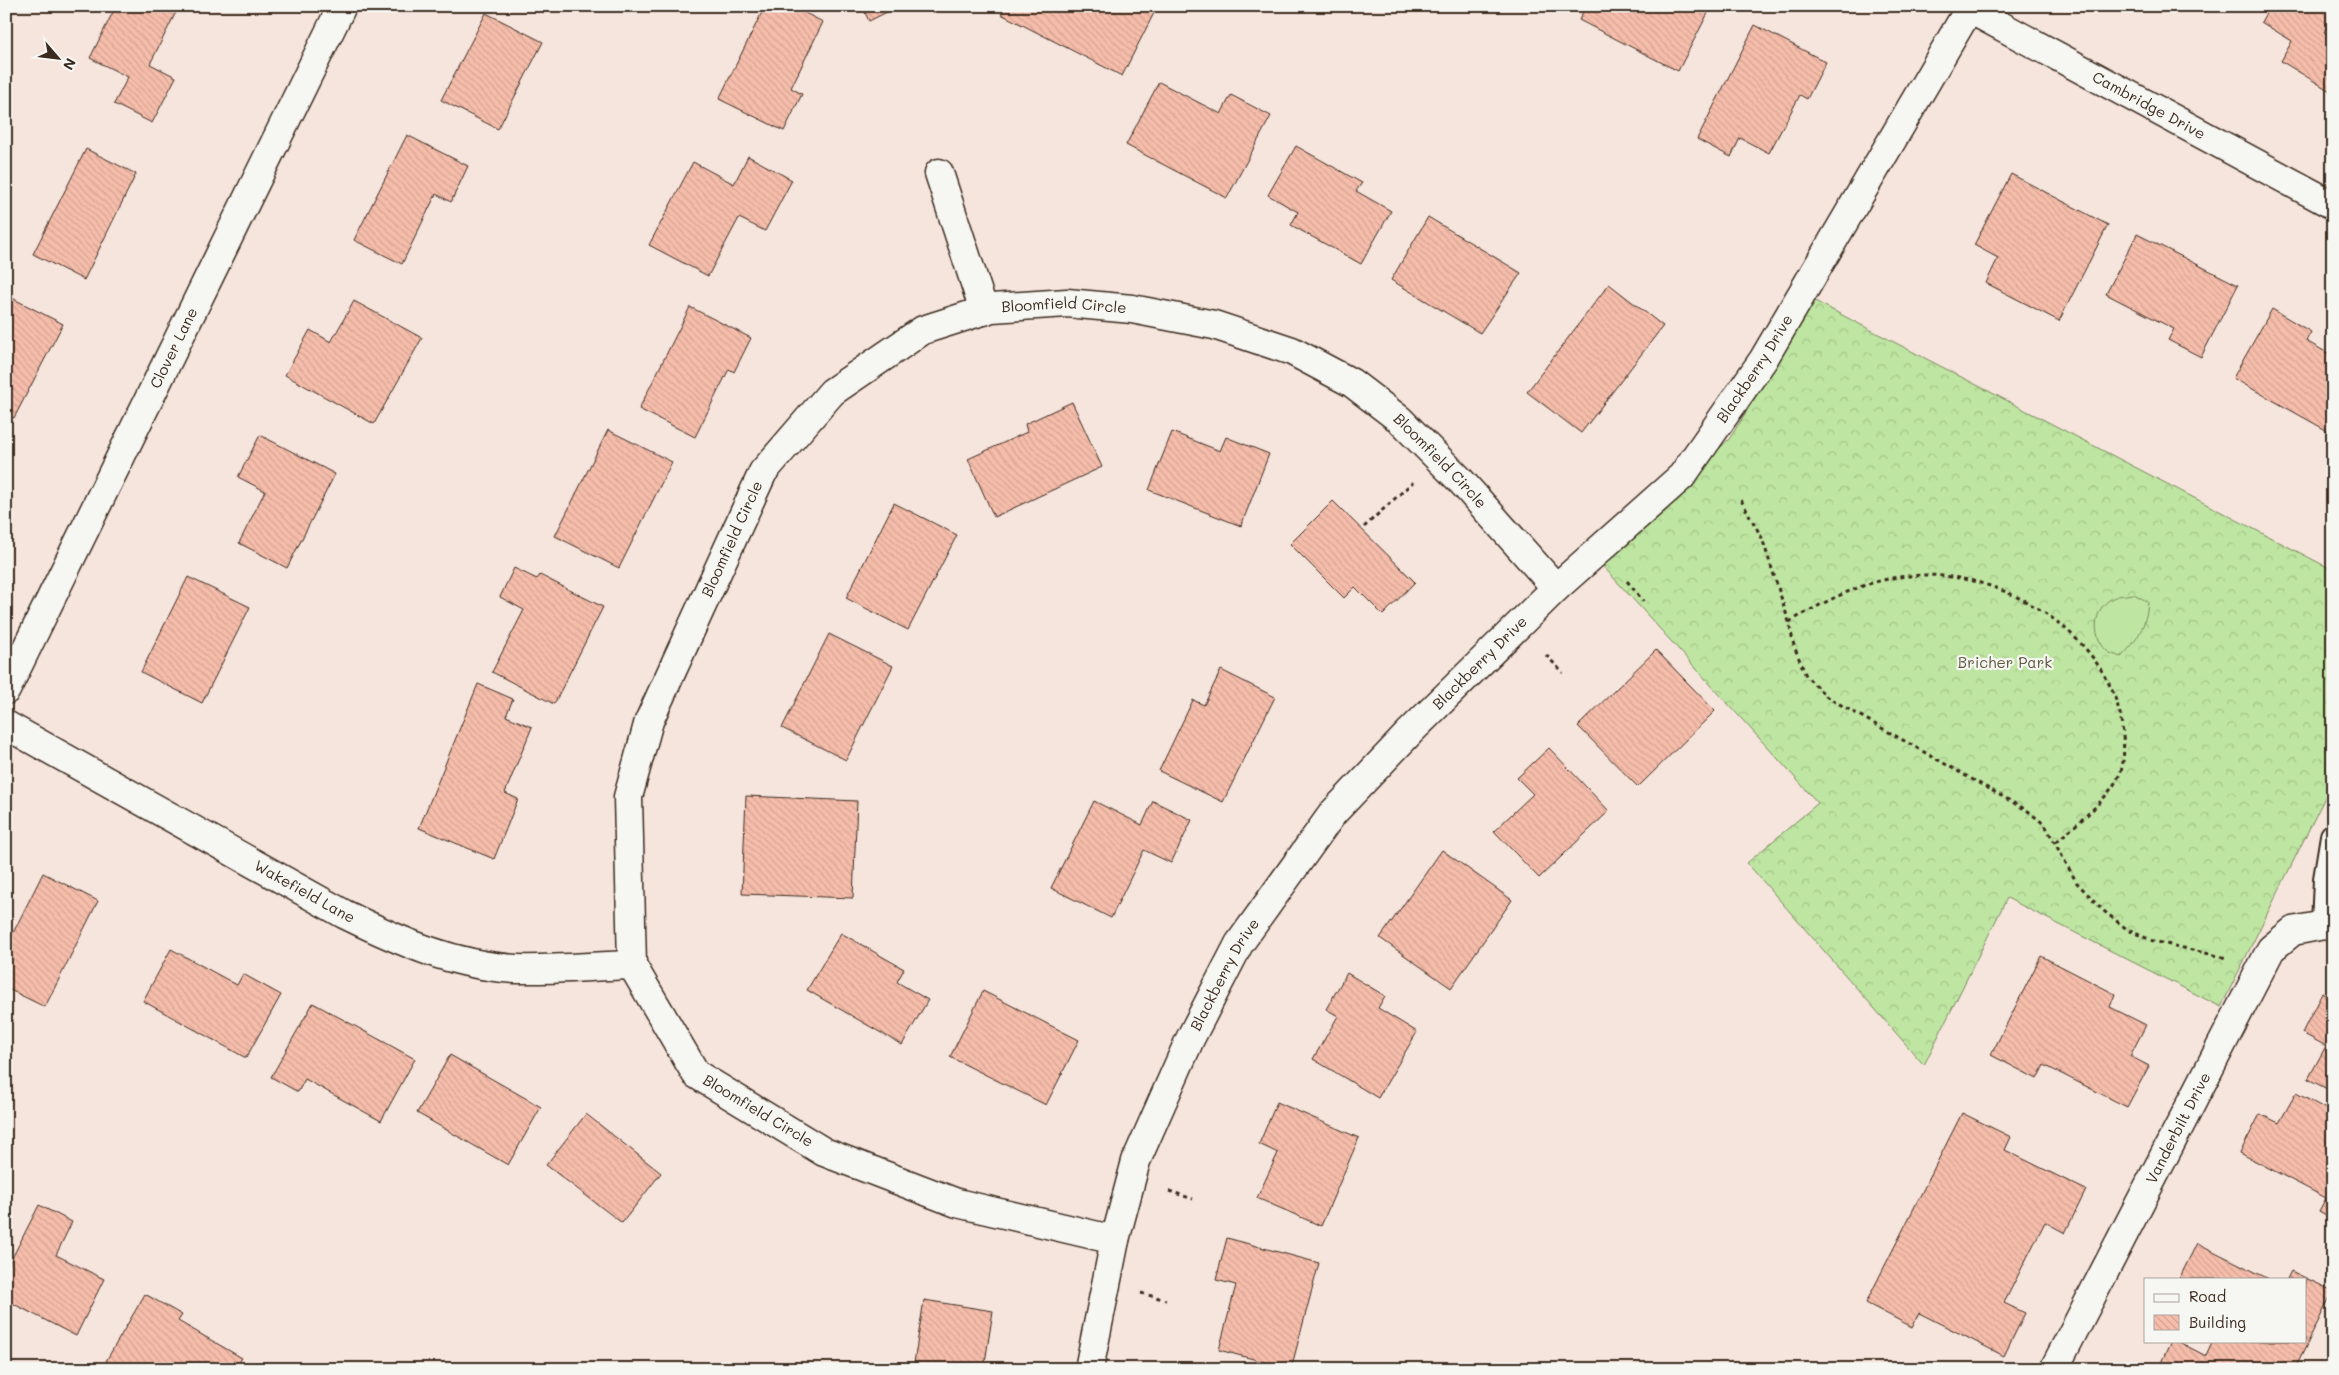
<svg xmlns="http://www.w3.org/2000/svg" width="2339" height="1375" viewBox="0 0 2339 1375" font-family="Mali,sans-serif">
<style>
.forest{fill:url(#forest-crowns);stroke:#7c8860}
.pitch{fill:#bee5a1;stroke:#7c8860}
.building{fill:url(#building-back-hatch);stroke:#3b2a1e}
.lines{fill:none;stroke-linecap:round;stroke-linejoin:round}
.service-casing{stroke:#3b2a1e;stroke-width:28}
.minor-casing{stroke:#3b2a1e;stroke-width:31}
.path{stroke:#3b2a1e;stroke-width:3;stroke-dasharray:4 4;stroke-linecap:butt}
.service{stroke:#f6f6f2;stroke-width:24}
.minor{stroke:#f6f6f2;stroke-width:28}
.labels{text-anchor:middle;stroke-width:4.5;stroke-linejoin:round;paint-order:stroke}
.street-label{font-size:15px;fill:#3b2a1e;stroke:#f6f6f2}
.park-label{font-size:15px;fill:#5c593f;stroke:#f6f6f2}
</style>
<defs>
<pattern id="forest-crowns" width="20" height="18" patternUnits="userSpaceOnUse" patternTransform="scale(1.25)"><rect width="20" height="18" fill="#bee5a1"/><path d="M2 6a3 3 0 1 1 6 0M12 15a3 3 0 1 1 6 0" fill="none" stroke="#a4c58a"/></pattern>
<pattern id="building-back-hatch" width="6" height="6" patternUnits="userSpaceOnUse" patternTransform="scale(1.25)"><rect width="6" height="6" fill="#f6bdab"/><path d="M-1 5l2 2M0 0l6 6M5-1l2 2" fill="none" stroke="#d4a393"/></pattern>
</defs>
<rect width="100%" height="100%" fill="#f6e5dd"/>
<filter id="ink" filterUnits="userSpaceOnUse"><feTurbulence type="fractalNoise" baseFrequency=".02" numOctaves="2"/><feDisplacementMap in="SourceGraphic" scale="10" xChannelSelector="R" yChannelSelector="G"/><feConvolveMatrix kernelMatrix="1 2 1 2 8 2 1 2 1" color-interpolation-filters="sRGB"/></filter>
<g filter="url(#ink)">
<polygon class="forest" points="1815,301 2333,570 2333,781 2221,1007 2007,898 1924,1065 1747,863 1818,803 1601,564 1730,438"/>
<path class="pitch" d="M2134,594L2148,602C2146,626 2138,640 2121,657C2117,655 2110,654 2107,651C2089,634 2094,603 2118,596C2123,595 2129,595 2134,594Z"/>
<g class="building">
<polygon points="116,6 178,8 150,64 176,77 152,123 114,104 128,77 90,58"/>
<polygon points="765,6 791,6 823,22 791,88 802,94 784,131 719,99"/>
<polygon points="862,6 899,6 869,21"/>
<polygon points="1006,6 1145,6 1155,11 1122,76 1001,14"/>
<polygon points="1586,6 1695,6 1708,13 1678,71 1579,20"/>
<polygon points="2270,6 2333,6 2333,17 2324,32 2333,38 2333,87 2330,91 2281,61 2292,41 2261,22"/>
<polygon points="486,13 543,42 498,129 441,100"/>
<polygon points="1755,25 1826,62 1807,99 1800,95 1769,153 1740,138 1731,157 1697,139"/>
<polygon points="1159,82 1221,114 1231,95 1271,116 1227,198 1126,145"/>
<polygon points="407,135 468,166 451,202 436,194 402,264 354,240"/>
<polygon points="1296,146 1362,183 1356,191 1391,211 1361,264 1291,225 1298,212 1268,195"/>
<polygon points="86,149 136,174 84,280 33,254"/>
<polygon points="748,156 792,180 765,231 739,218 708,276 649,245 693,162 734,184"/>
<polygon points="2011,174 2108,225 2059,321 1986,283 1998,258 1974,245"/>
<polygon points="1428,217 1521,273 1480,333 1391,280"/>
<polygon points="2137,234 2238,285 2201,357 2168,340 2174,329 2106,294"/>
<polygon points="1609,284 1663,326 1581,433 1527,392"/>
<polygon points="6,295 63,324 14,418 6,414"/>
<polygon points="354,301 422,338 374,424 285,375 310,330 331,342"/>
<polygon points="690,307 751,338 734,372 729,369 695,437 639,409"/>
<polygon points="2272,309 2311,332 2306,341 2333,356 2333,434 2233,378"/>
<polygon points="1072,402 1102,467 994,517 968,459 1027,432 1025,424"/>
<polygon points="608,430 672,462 619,568 555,536"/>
<polygon points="1172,432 1220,451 1226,437 1269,454 1241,526 1149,490"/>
<polygon points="260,435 335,474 287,568 239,543 265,491 238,477"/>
<polygon points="1333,501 1415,582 1383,615 1355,587 1344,598 1290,544"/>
<polygon points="894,503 957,535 908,630 846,598"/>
<polygon points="514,568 537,579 540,575 603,607 554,704 492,672 524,610 500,597"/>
<polygon points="188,577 250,607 202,703 141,672"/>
<polygon points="829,634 893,666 846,760 782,728"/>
<polygon points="1656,650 1715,711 1638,787 1578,726"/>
<polygon points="1221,670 1275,697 1223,802 1159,771 1193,700 1204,705"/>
<polygon points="478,684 513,699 506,716 532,727 505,793 518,799 494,859 419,828"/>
<polygon points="1549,748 1609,811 1539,878 1494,831 1533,794 1517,778"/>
<polygon points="746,796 857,801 853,898 742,894"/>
<polygon points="1094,801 1142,825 1153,801 1192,820 1171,863 1144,850 1111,918 1051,888"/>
<polygon points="1442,850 1512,900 1451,988 1380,938"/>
<polygon points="43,873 98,901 45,1007 6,988 6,947"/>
<polygon points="841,933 904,969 897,982 928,1000 902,1045 807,990"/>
<polygon points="171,949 237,985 243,974 281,995 246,1058 143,1001"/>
<polygon points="2041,956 2115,994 2110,1007 2146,1025 2130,1056 2149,1066 2127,1107 2044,1065 2037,1079 1991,1055"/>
<polygon points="1347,973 1385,996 1378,1008 1417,1032 1378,1098 1313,1059 1338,1016 1326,1009"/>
<polygon points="983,991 1079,1040 1046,1105 950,1057"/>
<polygon points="2322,993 2333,999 2333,1092 2308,1079 2326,1046 2302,1033"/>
<polygon points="313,1003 415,1059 381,1121 305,1079 298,1092 271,1077"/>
<polygon points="450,1055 541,1107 508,1165 417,1113"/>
<polygon points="2296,1093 2328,1110 2333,1101 2333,1219 2319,1211 2326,1198 2240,1153 2260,1114 2279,1123"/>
<polygon points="1277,1102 1359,1138 1321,1226 1257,1198 1278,1153 1259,1144"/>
<polygon points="1962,1113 2011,1137 2005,1150 2086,1190 2065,1233 2045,1222 2004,1303 2025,1313 2004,1356 1919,1313 1912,1327 1866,1303"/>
<polygon points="586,1114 661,1173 622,1223 546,1165"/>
<polygon points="39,1205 72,1222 56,1255 104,1279 76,1336 6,1300 6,1270"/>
<polygon points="1227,1238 1319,1263 1291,1369 1219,1350 1236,1285 1216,1280"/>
<polygon points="2197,1243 2269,1279 2179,1279"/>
<polygon points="2291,1271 2333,1291 2295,1369 2158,1369 2171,1341 2177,1341 2206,1356 2213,1341 2305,1341 2305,1279 2287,1279"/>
<polygon points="145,1294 182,1315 178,1321 242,1358 235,1369 120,1369 106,1361"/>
<polygon points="924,1300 993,1311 984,1369 913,1369"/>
<polygon points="2134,1362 2147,1369 2130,1369"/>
</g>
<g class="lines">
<defs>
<polyline id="service" points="2324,925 2326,879 2333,836"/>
<g id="minor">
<path id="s1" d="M1964,6L2333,205"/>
<polyline points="939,173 984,311"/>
<path id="s2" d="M6,690L342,6"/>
<path id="s3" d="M6,725L344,914C399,941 455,966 517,969C555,970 594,966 632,965"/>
<path id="s4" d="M1115,1240L957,1203L824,1152L696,1074L632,965L628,797L649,721L763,472L832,392L923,330L992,308L1067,303L1132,309L1214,325L1292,351L1352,383L1399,419L1461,481L1556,588"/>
<path id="s5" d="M1089,1369L1115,1240L1136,1161L1190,1039L1239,944L1333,813L1410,732L1556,588L1682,476L1763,360L1969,9"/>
<path id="s6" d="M2054,1369L2271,949L2293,931L2324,925L2333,926"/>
</g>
</defs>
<use href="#service" class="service-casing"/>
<use href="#minor" class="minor-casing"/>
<g class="path">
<polyline points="1741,500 1762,538 1789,622 1794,646 1806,676 1827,697 2028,811 2045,825 2077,883 2105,912 2128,930 2153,941 2227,958"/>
<polyline points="1364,527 1413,482"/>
<polyline points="1627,581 1643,601"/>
<path d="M1789,622C1828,600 1864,580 1908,576C1995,567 2099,627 2120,714C2123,729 2126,756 2121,771C2111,798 2076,824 2055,843"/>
<polyline points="1546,655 1563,673"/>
<polyline points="1169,1191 1193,1199"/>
<polyline points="1141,1293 1166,1300"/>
</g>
<use href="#service" class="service"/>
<use href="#minor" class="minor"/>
</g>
</g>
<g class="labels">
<g class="street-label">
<text dy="5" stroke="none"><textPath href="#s1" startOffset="210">Cambridge Drive</textPath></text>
<text dy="5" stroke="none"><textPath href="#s4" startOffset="1462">Bloomfield Circle</textPath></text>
<text dy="5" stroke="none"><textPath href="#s2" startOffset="381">Clover Lane</textPath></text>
<text dy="5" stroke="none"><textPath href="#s5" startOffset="1230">Blackberry Drive</textPath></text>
<text dy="5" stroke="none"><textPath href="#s4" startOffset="1882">Bloomfield Circle</textPath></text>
<text dy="5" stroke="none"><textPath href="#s4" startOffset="1028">Bloomfield Circle</textPath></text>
<text dy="5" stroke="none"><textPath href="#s5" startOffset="825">Blackberry Drive</textPath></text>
<text dy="5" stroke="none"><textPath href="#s3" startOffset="342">Wakefield Lane</textPath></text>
<text dy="5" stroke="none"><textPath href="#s5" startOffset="420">Blackberry Drive</textPath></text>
<text transform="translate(758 1111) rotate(31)" y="5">Bloomfield Circle</text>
<text dy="5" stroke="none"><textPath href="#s6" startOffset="271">Vanderbilt Drive</textPath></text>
</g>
<g class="park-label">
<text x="2005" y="668">Bricher Park</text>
</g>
</g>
<rect width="2339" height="1375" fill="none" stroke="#f6f6f2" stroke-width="25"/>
<rect x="12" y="12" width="2314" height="1350" fill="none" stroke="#3b2a1e" stroke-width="2" filter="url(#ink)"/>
<rect x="2144" y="1278" width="162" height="65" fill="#f6f6f2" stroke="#aba49d"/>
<rect x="2154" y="1294" width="25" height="8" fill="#f6f6f2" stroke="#aba49d"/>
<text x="2189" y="1302" font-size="15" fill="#3b2a1e">Road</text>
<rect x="2154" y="1315" width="25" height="15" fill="url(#building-back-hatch)" stroke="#aba49d"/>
<text x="2189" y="1328" font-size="15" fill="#3b2a1e">Building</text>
<g transform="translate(58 58) rotate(118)" stroke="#f6f6f2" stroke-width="4" paint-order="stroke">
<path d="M0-4L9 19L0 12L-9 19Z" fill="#3b2a1e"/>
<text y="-8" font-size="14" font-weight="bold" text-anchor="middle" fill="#3b2a1e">N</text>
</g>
</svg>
